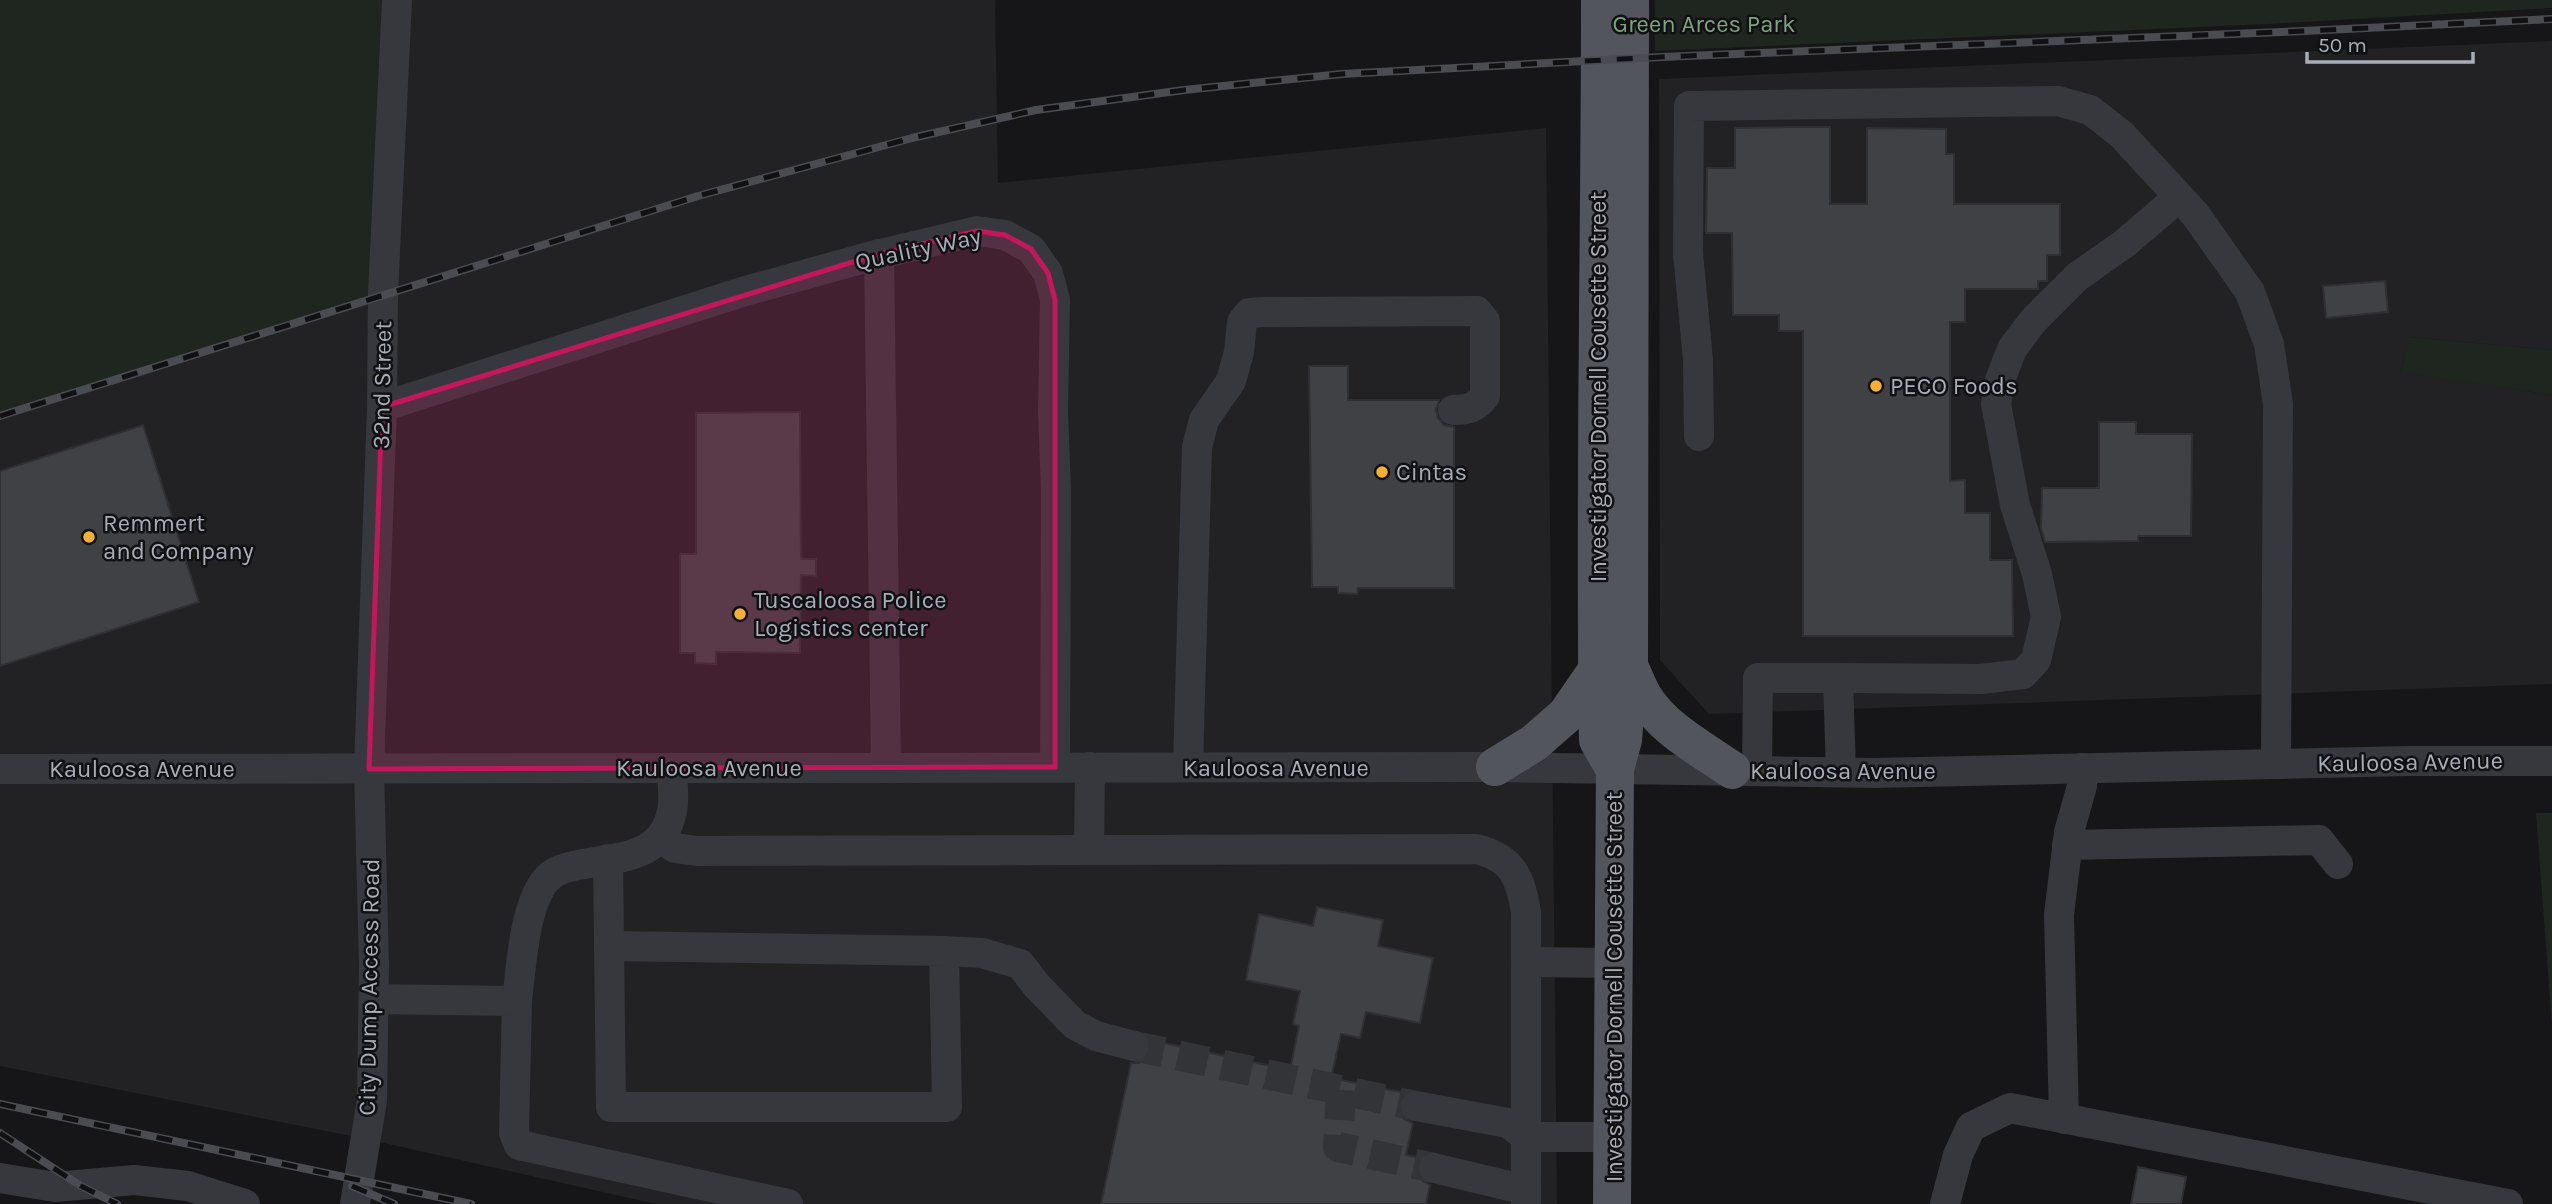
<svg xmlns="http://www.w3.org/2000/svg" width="2552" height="1204" viewBox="0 0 2552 1204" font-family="Karla,sans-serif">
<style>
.built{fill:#222225}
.green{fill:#1e261f}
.building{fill:#404145;stroke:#303034;stroke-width:2}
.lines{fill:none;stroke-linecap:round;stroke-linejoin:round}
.minor-tunnel{stroke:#333438;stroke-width:30;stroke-dasharray:30 15;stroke-linecap:butt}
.minor{stroke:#37383d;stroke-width:30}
.major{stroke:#53555c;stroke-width:38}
.rail-casing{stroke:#4a4c52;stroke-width:8}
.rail{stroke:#111113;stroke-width:5;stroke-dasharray:16;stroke-linecap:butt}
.marked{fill:#c2185b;fill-opacity:0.2;stroke:#c2185b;stroke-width:5;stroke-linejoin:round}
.poi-dot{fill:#f2b134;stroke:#111113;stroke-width:2.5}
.labels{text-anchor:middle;stroke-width:5;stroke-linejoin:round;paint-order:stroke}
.park-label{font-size:24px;fill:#7fa381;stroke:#111113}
.street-label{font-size:24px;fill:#a8adb8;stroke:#111113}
.poi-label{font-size:24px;fill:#a8adb8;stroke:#111113;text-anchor:start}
</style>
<rect width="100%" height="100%" fill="#161618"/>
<g class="built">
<polygon points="0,0 995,0 998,183 1546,128 1557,1204 656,1204 366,1139 0,1066"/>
<polygon points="2552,41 2552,350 2410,337 2401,371 2552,395 2552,684 1709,714 1660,660 1659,79"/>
</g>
<g class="green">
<polygon points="0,0 396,0 383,294 0,416"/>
<polygon points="1655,0 2552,0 2552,8 2268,24 1655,51"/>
<polygon points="2409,337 2552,350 2552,395 2401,372"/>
<polygon points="2536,813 2552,813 2552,1026"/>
</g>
<g class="building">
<polygon points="1789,127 1830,127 1830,204 1867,204 1867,128 1946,129 1946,154 1954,154 1954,204 2060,204 2060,255 2047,255 2047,281 2038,281 2038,289 1965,289 1965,322 1950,322 1950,481 1965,480 1965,513 1990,513 1990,560 2012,560 2013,636 1803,636 1803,331 1779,331 1779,315 1733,315 1732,233 1706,233 1707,168 1735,168 1735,128"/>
<polygon points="2385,281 2388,312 2326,318 2323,286"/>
<polygon points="1309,366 1348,366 1348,400 1439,400 1436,410 1438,418 1444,425 1454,427 1454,588 1358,588 1357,594 1338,593 1338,587 1312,587"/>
<polygon points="800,412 801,556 802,559 816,559 816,576 801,575 800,653 716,652 716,664 695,663 695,653 680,653 680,554 696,554 696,413"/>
<polygon points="2099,422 2136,422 2136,434 2192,434 2191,536 2138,536 2138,541 2045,542 2041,528 2042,488 2099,488"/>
<polygon points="143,425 199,602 0,666 0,471"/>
<polygon points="1317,907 1383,920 1378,946 1433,958 1420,1023 1366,1012 1360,1038 1341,1034 1331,1078 1405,1093 1399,1102 1399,1111 1404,1119 1413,1123 1406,1155 1420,1158 1417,1165 1418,1174 1423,1181 1430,1185 1426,1204 1101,1204 1131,1063 1139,1063 1147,1058 1151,1050 1150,1040 1290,1070 1299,1026 1293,1024 1300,991 1246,980 1259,914 1313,926"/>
<polygon points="2138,1167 2186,1177 2181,1204 2131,1204"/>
</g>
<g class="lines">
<g class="minor-tunnel">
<polyline points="1134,1046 1416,1106"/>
<polyline points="1341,1090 1338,1147 1434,1168"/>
</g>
<g class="minor">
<polyline points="879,254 886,767"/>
<polyline points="382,407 742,292 872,256 977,231 1005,235 1031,249 1048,273 1055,300 1053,411 1056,492 1055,767"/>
<polyline points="1699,436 1698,360 1688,253 1689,106 2058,101 2090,110 2121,134 2195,214 2250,292 2269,344 2278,404 2276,764"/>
<polyline points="1838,678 1981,679 2023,674 2036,660 2046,617 2037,574 2015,505 1996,404 2000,380 2012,349 2033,321 2077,277 2125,243 2179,197"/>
<path d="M1188,767L1197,447L1204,420L1231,381L1239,352L1242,322L1249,313L1263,312L1477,311L1485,321V396C1476,408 1468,410 1453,410"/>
<polyline points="0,769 1495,767 1874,773 2409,761 2552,761"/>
<polyline points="1757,771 1758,678 1838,678 1841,772"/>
<path d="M661,839L675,848L697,851L1476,849C1513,858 1520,877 1526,912V1204"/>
<polyline points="2067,845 2319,840 2338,864"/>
<polyline points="1089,850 1090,767"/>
<polyline points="608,859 611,1107 947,1107 944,951 609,946"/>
<polyline points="944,951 982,953 1020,964 1037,986 1075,1025 1096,1036 1134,1046"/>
<polyline points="1526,962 1614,963"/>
<polyline points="374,999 517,1001 514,1133 519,1145 788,1204"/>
<path d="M517,1001C521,968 524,908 545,881C554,870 565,868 578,865C617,857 663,859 672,811C675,798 672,782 672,768"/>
<polyline points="1416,1106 1508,1123 1526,1137 1613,1137"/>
<polyline points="2064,1119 2059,915 2069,832 2082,786 2082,768"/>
<polyline points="1434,1168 1526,1190"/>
<polyline points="0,1178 55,1187 134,1180 188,1186 245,1204"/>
<polyline points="355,1204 372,1100 374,964 369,769 382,407 383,294 397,0"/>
<polyline points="1945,1204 1958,1155 1971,1127 2010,1108 2508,1204"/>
</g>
<g class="major">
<path d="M1600,0C1600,247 1594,493 1598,740L1614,768"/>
<path d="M1629,666C1634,676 1638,687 1643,696C1663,729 1702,749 1732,770"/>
<polyline points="1495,767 1534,743 1566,715 1597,670"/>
<polyline points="1612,1204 1615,769 1623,740 1629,666 1630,0"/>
</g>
<defs>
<g id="rail">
<polyline points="0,416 698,196 912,138 1036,110 1184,90 1342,74 1661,57 2304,31 2552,19"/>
<polyline points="0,1104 471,1204"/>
<polyline points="0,1133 81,1186 117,1204"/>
<polyline points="352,1186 394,1204"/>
</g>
</defs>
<use href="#rail" class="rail-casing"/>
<use href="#rail" class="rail"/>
</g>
<path class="marked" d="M977,231L1005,235L1031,249L1048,273L1055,300V767L369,769L382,407L872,256Z"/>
<g class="poi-dot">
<circle cx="1876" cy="386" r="7"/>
<circle cx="1382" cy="472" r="7"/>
<circle cx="89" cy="537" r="7"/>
<circle cx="740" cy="614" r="7"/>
</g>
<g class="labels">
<g class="park-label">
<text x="1704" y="32">Green Arces Park</text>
</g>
<g class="street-label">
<text transform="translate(918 249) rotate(-12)" y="8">Quality Way</text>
<text transform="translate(382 385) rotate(-89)" y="8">32nd Street</text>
<text transform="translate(1598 387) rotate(-90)" y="8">Investigator Dornell Cousette Street</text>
<text transform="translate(2410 762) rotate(-1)" y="8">Kauloosa Avenue</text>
<text x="709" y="776">Kauloosa Avenue</text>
<text x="1276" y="776">Kauloosa Avenue</text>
<text x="142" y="777">Kauloosa Avenue</text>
<text x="1843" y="779">Kauloosa Avenue</text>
<text transform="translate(369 987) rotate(-89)" y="8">City Dump Access Road</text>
<text transform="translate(1614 987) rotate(-90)" y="8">Investigator Dornell Cousette Street</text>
</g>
<g class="poi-label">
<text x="1890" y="394">PECO Foods</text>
<text x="1396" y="480">Cintas</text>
<text x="103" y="531">Remmert<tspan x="103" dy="28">and Company</tspan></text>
<text x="754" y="608">Tuscaloosa Police<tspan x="754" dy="28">Logistics center</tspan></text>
</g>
</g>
<path d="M2307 52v10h166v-10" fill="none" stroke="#a8adb8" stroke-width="3.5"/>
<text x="2318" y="52" font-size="21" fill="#a8adb8" stroke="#111113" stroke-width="5" paint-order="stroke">50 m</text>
</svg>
